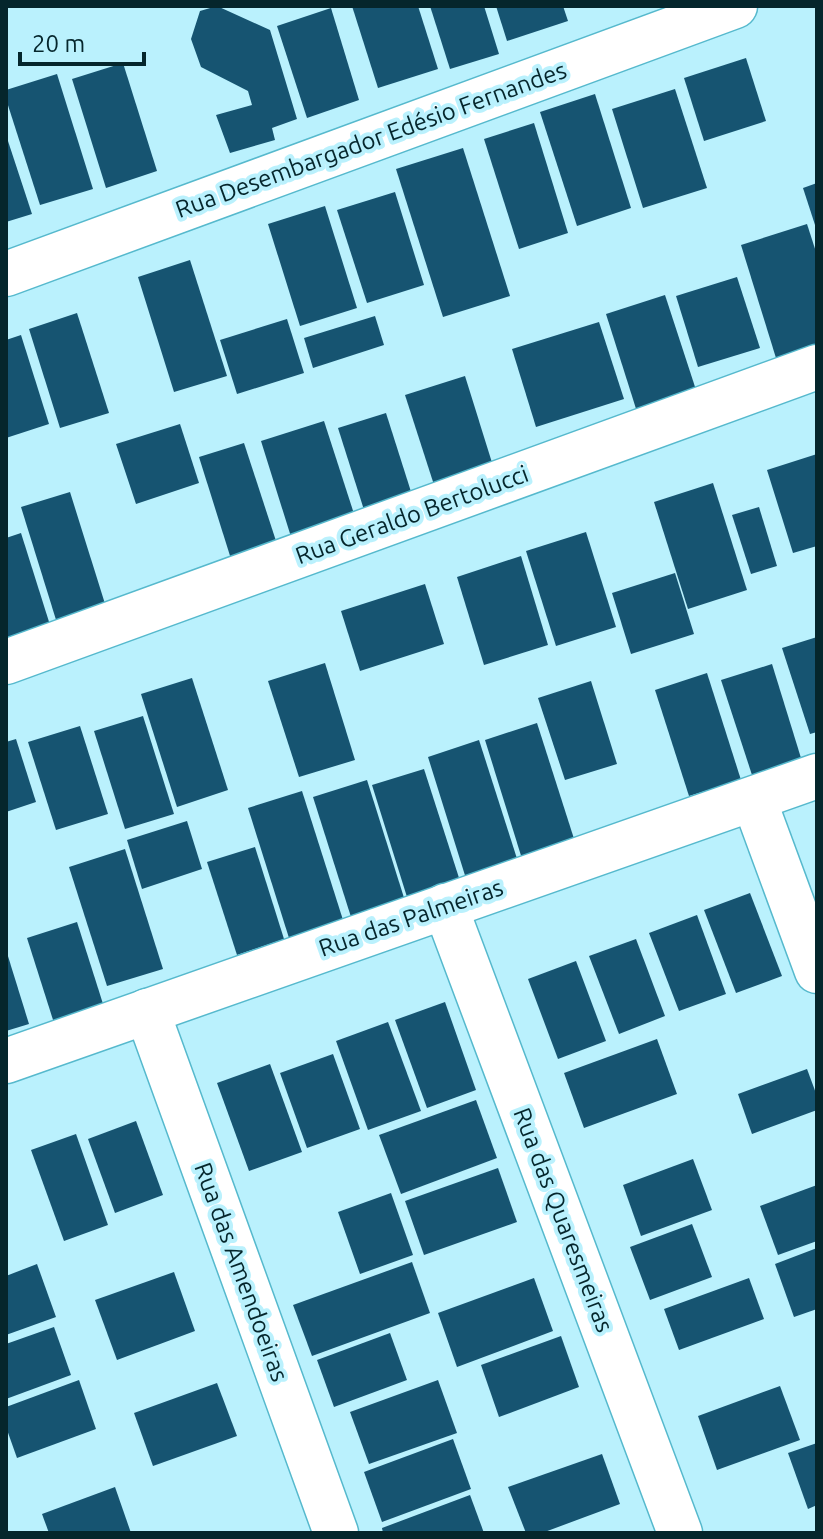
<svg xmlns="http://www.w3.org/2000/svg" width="823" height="1539" viewBox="0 0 823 1539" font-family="Ubuntu,sans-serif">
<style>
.building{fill:#165471}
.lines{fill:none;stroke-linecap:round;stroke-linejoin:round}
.minor-casing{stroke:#56b9cd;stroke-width:47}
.minor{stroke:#fff;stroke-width:44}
.labels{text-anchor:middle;stroke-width:8;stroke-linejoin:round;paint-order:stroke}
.street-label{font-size:24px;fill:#05262c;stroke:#baf1fd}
</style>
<rect width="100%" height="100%" fill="#baf1fd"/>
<g class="building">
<polygon points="217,6 270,30 297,119 272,128 275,140 230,153 216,115 252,105 248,91 201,67 191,39 200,11"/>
<polygon points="352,6 418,6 438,69 378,88"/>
<polygon points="430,6 484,6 499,54 450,69"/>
<polygon points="496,6 563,6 568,21 507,41"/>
<polygon points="331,8 359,100 307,118 277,26"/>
<polygon points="746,58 766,121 704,141 684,78"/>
<polygon points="123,63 157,171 106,188 72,79"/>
<polygon points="57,74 93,189 40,205 6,99 6,90"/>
<polygon points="675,89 707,188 643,208 612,109"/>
<polygon points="595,94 631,208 577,226 540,112"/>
<polygon points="534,123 568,233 519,249 484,139"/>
<polygon points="6,135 32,214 6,222"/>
<polygon points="463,148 510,296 443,317 396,169"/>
<polygon points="817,183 817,228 816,228 803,188"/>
<polygon points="395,192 424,285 367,303 337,210"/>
<polygon points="325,206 357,308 300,326 268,224"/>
<polygon points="807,224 817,255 817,345 776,358 741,245"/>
<polygon points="190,260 227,376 174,392 138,277"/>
<polygon points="737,277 760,348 698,367 676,296"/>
<polygon points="665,295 698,396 638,415 606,314"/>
<polygon points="77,313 109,413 60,428 29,329"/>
<polygon points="375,316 384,345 313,368 304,338"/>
<polygon points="287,319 304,373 237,394 220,340"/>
<polygon points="599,322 624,399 536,427 512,349"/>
<polygon points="21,335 49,424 6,438 6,340"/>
<polygon points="465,376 494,469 435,488 405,395"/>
<polygon points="386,413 413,498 365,513 338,428"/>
<polygon points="324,421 356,520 292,540 261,441"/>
<polygon points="180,424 199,483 136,504 116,444"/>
<polygon points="244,443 277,544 231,559 199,457"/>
<polygon points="817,454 817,546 793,553 767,470"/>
<polygon points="713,483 747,590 688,609 654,502"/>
<polygon points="70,492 106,607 57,623 21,507"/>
<polygon points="759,507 777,566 751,574 732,515"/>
<polygon points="586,532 616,627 556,646 526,551"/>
<polygon points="21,533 50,625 6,639 6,538"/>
<polygon points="521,556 548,645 484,665 457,577"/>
<polygon points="675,573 694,634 631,654 612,593"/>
<polygon points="425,584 444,644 360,671 341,611"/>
<polygon points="817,637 817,732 810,734 782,648"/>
<polygon points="325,663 355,760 299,777 268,681"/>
<polygon points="772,664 801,758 752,775 721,680"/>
<polygon points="707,673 741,780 689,796 655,690"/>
<polygon points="192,678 228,790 177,807 141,694"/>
<polygon points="591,681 617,764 565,780 538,698"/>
<polygon points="143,716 174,814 125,829 94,731"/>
<polygon points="537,723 576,845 523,862 485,740"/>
<polygon points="80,726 108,814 56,830 28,742"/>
<polygon points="16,739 36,802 6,812 6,742"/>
<polygon points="479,740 520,868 468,885 428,757"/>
<polygon points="424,769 460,881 407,897 372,785"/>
<polygon points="367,780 405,901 351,917 313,797"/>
<polygon points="302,791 343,920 289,938 248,808"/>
<polygon points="187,821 202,869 142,889 127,840"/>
<polygon points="255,847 284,939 237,955 207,862"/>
<polygon points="125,849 163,969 107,986 69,867"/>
<polygon points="750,893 782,976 736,993 704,910"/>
<polygon points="697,915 726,994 679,1011 649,933"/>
<polygon points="77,922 104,1007 54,1023 27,938"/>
<polygon points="636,939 665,1016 619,1034 589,956"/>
<polygon points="7,953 29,1024 6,1031 6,954"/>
<polygon points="576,961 606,1041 558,1059 528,979"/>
<polygon points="445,1002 476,1090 427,1108 395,1020"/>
<polygon points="388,1022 421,1111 368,1130 336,1041"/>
<polygon points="657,1039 677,1094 584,1128 564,1073"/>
<polygon points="333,1054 360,1129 307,1148 280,1073"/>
<polygon points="270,1064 302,1152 249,1171 217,1083"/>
<polygon points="807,1069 817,1096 817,1110 752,1134 738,1094"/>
<polygon points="476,1100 497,1158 401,1194 379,1135"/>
<polygon points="136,1121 163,1195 115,1213 88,1139"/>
<polygon points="76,1134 108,1225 64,1241 31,1150"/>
<polygon points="693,1159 712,1210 641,1236 623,1185"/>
<polygon points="498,1168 517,1222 424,1255 405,1201"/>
<polygon points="817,1185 817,1241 778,1255 760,1206"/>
<polygon points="391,1193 413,1255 360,1274 338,1212"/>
<polygon points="692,1224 712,1277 650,1300 630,1247"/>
<polygon points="817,1248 817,1309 794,1317 775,1264"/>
<polygon points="412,1262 430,1313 312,1356 293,1305"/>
<polygon points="37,1264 56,1317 6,1335 6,1276"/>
<polygon points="174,1272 195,1331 117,1360 95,1300"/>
<polygon points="534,1278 553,1331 457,1367 438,1313"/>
<polygon points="749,1278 764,1319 679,1350 664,1309"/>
<polygon points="54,1327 71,1375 6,1399 6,1344"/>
<polygon points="390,1333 407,1380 334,1407 317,1360"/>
<polygon points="561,1336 579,1387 499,1417 481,1365"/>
<polygon points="79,1380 96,1429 17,1458 6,1427 6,1407"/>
<polygon points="438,1380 457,1433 369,1464 350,1412"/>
<polygon points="217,1383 237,1436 153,1466 134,1413"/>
<polygon points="780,1386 800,1440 717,1470 698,1416"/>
<polygon points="453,1439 471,1489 382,1522 364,1472"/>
<polygon points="817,1443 817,1505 808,1509 788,1453"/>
<polygon points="602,1454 620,1504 542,1533 526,1533 508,1487"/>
<polygon points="115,1487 131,1533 49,1533 42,1514"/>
<polygon points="470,1495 484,1533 383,1533 382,1528"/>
</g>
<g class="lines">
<defs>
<g id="minor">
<polyline points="6,274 735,6"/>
<polyline points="6,662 817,367"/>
<polyline points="754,800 817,971"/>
<polyline points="445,906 680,1533"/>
<polyline points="147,1011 336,1533"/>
<polyline points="6,1061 817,776"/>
</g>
</defs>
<use href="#minor" class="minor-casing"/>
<use href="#minor" class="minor"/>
</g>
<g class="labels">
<g class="street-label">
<text transform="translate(371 140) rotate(-20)" y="8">Rua Desembargador Edésio Fernandes</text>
<text transform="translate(412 515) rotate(-20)" y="8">Rua Geraldo Bertolucci</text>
<text transform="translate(411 918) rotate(-19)" y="8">Rua das Palmeiras</text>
<text transform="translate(563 1220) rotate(69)" y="8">Rua das Quaresmeiras</text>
<text transform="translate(241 1272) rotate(70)" y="8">Rua das Amendoeiras</text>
</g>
</g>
<rect width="823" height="1539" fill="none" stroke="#05262c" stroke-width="16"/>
<path d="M20 52v12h124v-12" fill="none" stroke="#05262c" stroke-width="4"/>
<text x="32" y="52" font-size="24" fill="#05262c" stroke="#baf1fd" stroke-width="6" paint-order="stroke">20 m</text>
</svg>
